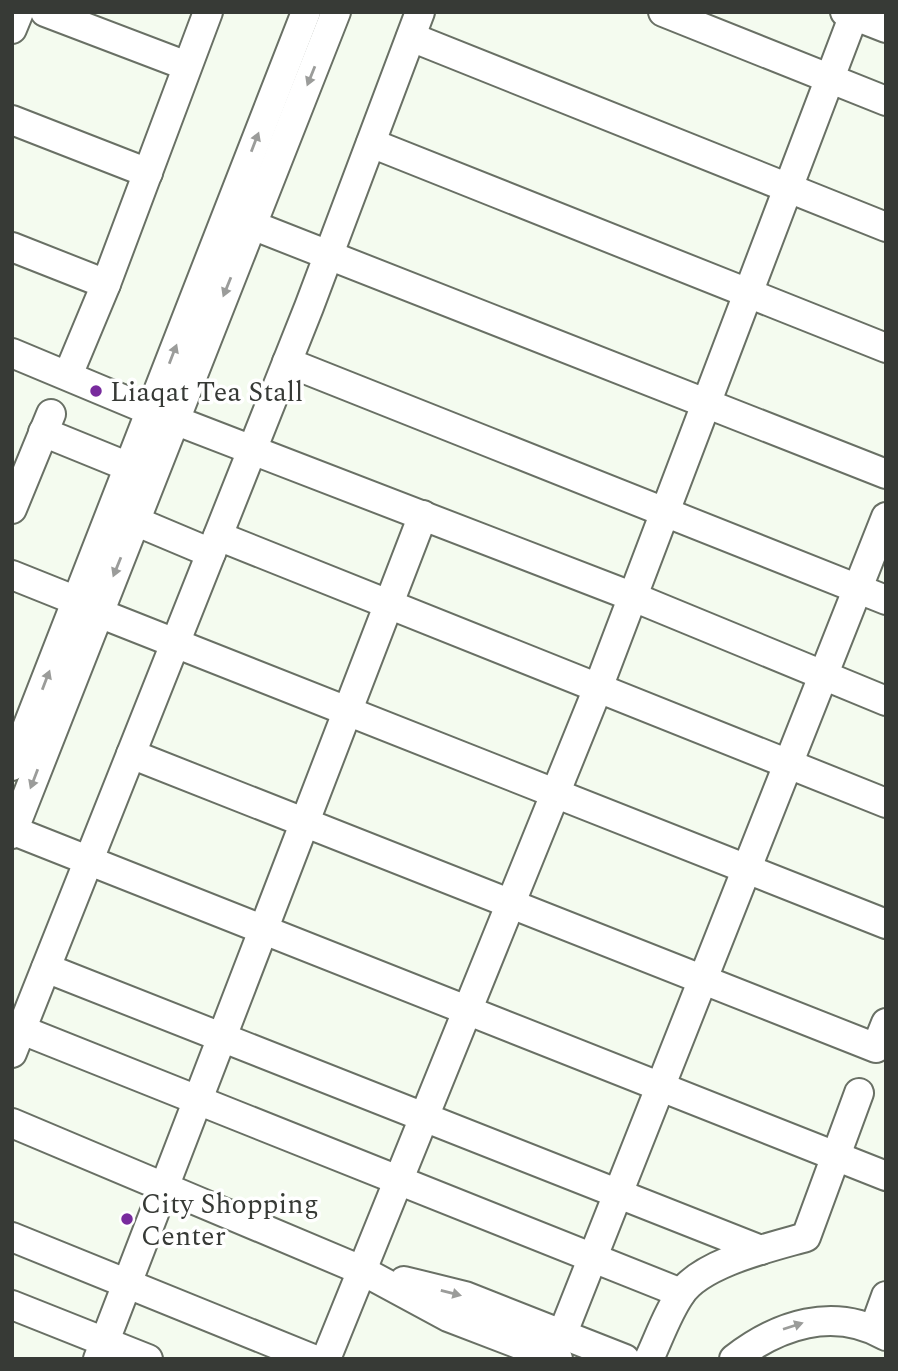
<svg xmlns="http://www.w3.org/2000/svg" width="898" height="1371" viewBox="0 0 898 1371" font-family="Spectral,serif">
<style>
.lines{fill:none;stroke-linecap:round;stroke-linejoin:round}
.minor-casing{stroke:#697065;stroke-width:32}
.minor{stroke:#fff;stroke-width:28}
.oneway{fill:#9b9c9a}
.poi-dot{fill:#782b9d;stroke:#fff;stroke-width:2.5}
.labels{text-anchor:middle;stroke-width:7;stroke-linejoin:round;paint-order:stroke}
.poi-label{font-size:28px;fill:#373a36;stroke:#fff;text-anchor:start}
</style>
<rect width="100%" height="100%" fill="#f4fbef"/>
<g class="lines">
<defs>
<g id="minor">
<polyline points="45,12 187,66"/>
<polyline points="663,12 886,101"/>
<polyline points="845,12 886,28"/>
<polyline points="12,29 19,12"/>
<polyline points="411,37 886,227"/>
<polyline points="12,120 148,173"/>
<polyline points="371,143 886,348"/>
<polyline points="252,225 886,474"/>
<polyline points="12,247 106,284"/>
<polyline points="12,353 151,411 631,596 886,701"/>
<polyline points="287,362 886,600"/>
<polyline points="68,375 106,284 208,12"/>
<polyline points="43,432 129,467"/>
<polyline points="12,509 51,414"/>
<polyline points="135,521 211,553"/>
<polyline points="218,536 886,803"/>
<polyline points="12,575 77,601"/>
<polyline points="99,613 886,924"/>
<polyline points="131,754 876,1048 886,1023"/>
<polyline points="12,766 306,12"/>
<polyline points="14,831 886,1176"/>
<polyline points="12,834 336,12"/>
<polyline points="46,968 761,1250"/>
<polyline points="22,1030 681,1293"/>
<polyline points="12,1053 309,307 420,12"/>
<polyline points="12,1123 361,1270 448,1317 558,1359"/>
<polyline points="12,1237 313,1359"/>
<polyline points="404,1281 465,1296 625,1359"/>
<polyline points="12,1305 148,1359"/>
<polyline points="874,1329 886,1296"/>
<polyline points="562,1335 886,517"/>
<polyline points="98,1359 423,515"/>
<polyline points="326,1359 598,688 855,12"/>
<path d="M649,1359C659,1338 667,1314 680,1295C700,1263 771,1247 806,1237L859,1093"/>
<path d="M734,1359C778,1325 833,1306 886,1336"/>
</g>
</defs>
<use href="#minor" class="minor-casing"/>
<use href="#minor" class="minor"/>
</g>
<defs><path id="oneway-solid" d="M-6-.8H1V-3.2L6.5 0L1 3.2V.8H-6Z" transform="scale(1.75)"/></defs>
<g class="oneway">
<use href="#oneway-solid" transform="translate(311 76) rotate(112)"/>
<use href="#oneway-solid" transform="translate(255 142) rotate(-69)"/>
<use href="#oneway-solid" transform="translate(227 287) rotate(112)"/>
<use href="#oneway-solid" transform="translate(173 354) rotate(-69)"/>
<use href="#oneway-solid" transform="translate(117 567) rotate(112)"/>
<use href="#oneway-solid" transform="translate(46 680) rotate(-69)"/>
<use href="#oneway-solid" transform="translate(34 779) rotate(111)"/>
<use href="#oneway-solid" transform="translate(451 1293) rotate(14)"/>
<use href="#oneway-solid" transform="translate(793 1326) rotate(-18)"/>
</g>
<g class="poi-dot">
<circle cx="96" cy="391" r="7"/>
<circle cx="127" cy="1219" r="7"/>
</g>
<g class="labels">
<g class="poi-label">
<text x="110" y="401">Liaqat Tea Stall</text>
<text x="141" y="1213">City Shopping<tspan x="141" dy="32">Center</tspan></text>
</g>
</g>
<rect width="898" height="1371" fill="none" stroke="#373a36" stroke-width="28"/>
</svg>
